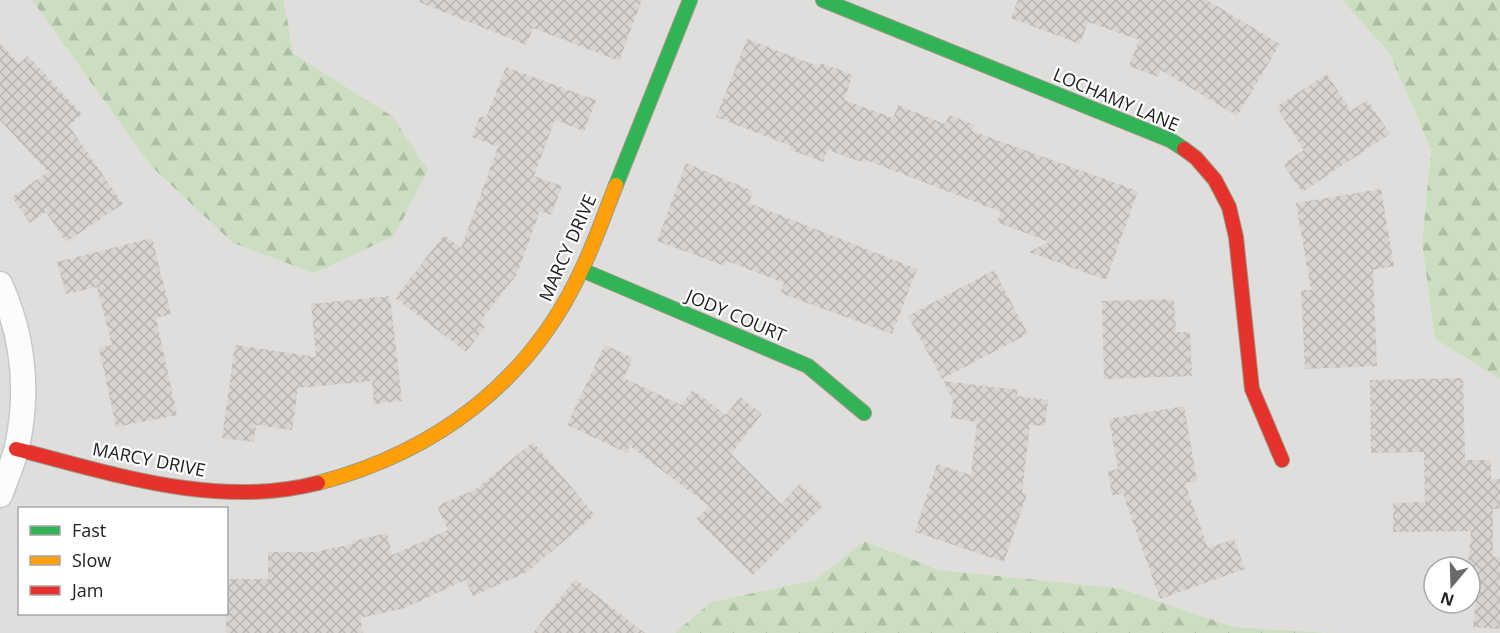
<svg xmlns="http://www.w3.org/2000/svg" width="1500" height="633" viewBox="0 0 1500 633" font-family="'Open Sans',sans-serif">
<style>
.residential{fill:#dfdedc;fill-rule:evenodd}
.forest{fill:url(#forest-firs)}
.building{fill:url(#building-cross-hatch)}
.lines{fill:none;stroke-linecap:round;stroke-linejoin:round}
.street-casing{stroke:#c9c8c7;stroke-width:27}
.fast-casing{stroke:#999a82;stroke-width:16}
.slow-casing{stroke:#999a82;stroke-width:16}
.jam-casing{stroke:#999a82;stroke-width:16}
.street{stroke:#fdfcfc;stroke-width:24}
.fast{stroke:#30b455;stroke-width:14}
.slow{stroke:#ff9f0a;stroke-width:14}
.jam{stroke:#e5322d;stroke-width:14}
.labels{text-anchor:middle;stroke-width:4.5;stroke-linejoin:round;paint-order:stroke}
.street-label{font-size:18px;fill:#222;stroke:#fff}
</style>
<defs>
<pattern id="forest-firs" width="22" height="20" patternUnits="userSpaceOnUse" patternTransform="scale(1.5)"><rect width="22" height="20" fill="#cbdec1"/><path d="M5 1l3.5 6h-7zM16 11l3.5 6h-7z" fill="#aebea6"/></pattern>
<pattern id="building-cross-hatch" width="8" height="8" patternUnits="userSpaceOnUse" patternTransform="scale(1.5)"><rect width="8" height="8" fill="#d7d4d2"/><path d="M0 0l8 8M0 8l8-8" fill="none" stroke="#b8b6b4"/></pattern>
</defs>
<rect width="100%" height="100%" fill="#f0eeeb"/>
<path class="residential" d="M0,0H32L150,165L392,116L293,53L284,0H1342L1390,54L1431,150L1422,243L1435,339L1500,379V633H1330L1234,627L1119,588L939,570L866,541L815,580L711,602L675,633H0ZM20,508H226V614H20ZM1434,567H1470V603H1434Z"/>
<g class="forest">
<polygon points="32,0 284,0 293,53 392,116 428,170 394,236 314,273 233,243 150,165"/>
<polygon points="1342,0 1500,0 1500,379 1435,339 1422,243 1431,150 1390,54"/>
<polygon points="865,541 939,570 1119,588 1234,627 1330,633 675,633 711,602 815,580"/>
</g>
<g class="building">
<polygon points="420,0 642,0 619,61 533,28 526,45 419,2"/>
<polygon points="1018,0 1207,0 1280,44 1237,116 1161,70 1158,77 1129,66 1139,40 1088,22 1080,44 1011,18"/>
<polygon points="747,39 820,67 821,63 853,75 844,100 893,118 898,105 945,124 949,115 975,125 972,131 1138,191 1106,280 1029,252 1049,242 997,222 1001,212 866,160 865,163 828,150 823,162 789,149 791,146 716,117"/>
<polygon points="0,43 19,64 28,56 82,114 69,126 123,204 66,242 46,212 30,223 12,197 48,172 0,120"/>
<polygon points="506,67 596,100 584,131 555,120 534,176 562,186 551,215 540,211 517,274 480,322 485,327 466,352 395,298 444,235 461,248 498,147 472,137 480,116 486,118"/>
<polygon points="1327,74 1351,111 1367,100 1390,134 1302,192 1283,164 1304,150 1276,107"/>
<polygon points="686,163 753,191 749,203 917,269 892,334 780,293 784,283 727,261 725,266 657,241"/>
<polygon points="1381,189 1394,266 1373,270 1377,366 1305,369 1301,290 1311,290 1296,203"/>
<polygon points="152,238 171,314 156,318 177,415 116,427 99,348 112,345 97,287 66,294 57,262"/>
<polygon points="994,270 1028,334 942,379 908,316"/>
<polygon points="390,296 402,401 374,404 372,381 298,388 292,430 256,425 254,442 222,438 235,345 316,357 311,304"/>
<polygon points="1174,299 1176,332 1190,332 1192,376 1104,379 1102,301"/>
<polygon points="605,345 633,358 624,378 681,405 693,390 726,415 740,397 762,414 731,454 781,504 800,484 823,506 753,575 696,519 709,506 630,446 627,453 567,425"/>
<polygon points="1463,378 1465,460 1491,460 1491,479 1500,479 1500,509 1493,509 1493,557 1500,557 1500,629 1473,627 1477,591 1470,591 1470,567 1468,567 1471,531 1393,532 1393,503 1425,502 1424,452 1371,453 1370,380"/>
<polygon points="943,381 1018,390 1017,396 1048,400 1045,426 1030,425 1022,492 1027,494 1004,562 915,532 937,464 971,475 977,422 951,418 953,400"/>
<polygon points="1184,406 1197,481 1185,483 1208,548 1234,539 1245,569 1160,599 1123,494 1112,495 1108,471 1118,469 1109,419"/>
<polygon points="533,442 595,515 527,572 473,596 465,580 405,608 360,618 363,633 226,633 226,579 268,579 268,552 315,552 353,544 353,541 387,533 392,555 448,530 437,506 476,489"/>
<polygon points="575,579 645,633 533,633"/>
</g>
<g class="lines">
<defs>
<path id="street" d="M0,284C23,335 29,391 17,447C13,463 6,479 0,495"/>
<g id="fast">
<polyline points="823,0 1170,140 1184,149"/>
<polyline points="616,185 690,0"/>
<polyline points="582,270 808,366 864,413"/>
</g>
<path id="slow" d="M318,483C436,452 530,382 582,269C595,242 605,213 616,185"/>
<g id="jam">
<polyline points="1184,149 1196,158 1215,180 1229,207 1236,237 1252,389 1282,460"/>
<path d="M16,449C114,474 217,509 318,483"/>
</g>
</defs>
<use href="#street" class="street-casing"/>
<use href="#fast" class="fast-casing"/>
<use href="#slow" class="slow-casing"/>
<use href="#jam" class="jam-casing"/>
<use href="#street" class="street"/>
<use href="#fast" class="fast"/>
<use href="#slow" class="slow"/>
<use href="#jam" class="jam"/>
</g>
<g class="labels">
<g class="street-label">
<text transform="translate(1116 100) rotate(23)" y="6">LOCHAMY LANE</text>
<text transform="translate(568 248) rotate(-66)" y="6">MARCY DRIVE</text>
<text transform="translate(736 316) rotate(23)" y="6">JODY COURT</text>
<text transform="translate(149 460) rotate(11)" y="6">MARCY DRIVE</text>
</g>
</g>
<rect x="18" y="507" width="210" height="108" fill="#ffffff" stroke="#a7a7a7" stroke-width="1.5"/>
<rect x="30" y="526" width="30" height="9" fill="#30b455" stroke="#a7a7a7" stroke-width="1.5"/>
<text x="72" y="537" font-size="18" fill="#222222">Fast</text>
<rect x="30" y="556" width="30" height="9" fill="#ff9f0a" stroke="#a7a7a7" stroke-width="1.5"/>
<text x="72" y="567" font-size="18" fill="#222222">Slow</text>
<rect x="30" y="586" width="30" height="9" fill="#e5322d" stroke="#a7a7a7" stroke-width="1.5"/>
<text x="72" y="597" font-size="18" fill="#222222">Jam</text>
<g transform="translate(1452 585) rotate(199)"><circle r="28" fill="#ffffff" stroke="#a7a7a7" stroke-width="1.5"/>
<path d="M0-4.5L10 22L0 15L-10 22Z" fill="#6a6968"/>
<text y="-9" font-size="16" font-weight="bold" text-anchor="middle" fill="#222222">N</text>
</g>
</svg>
